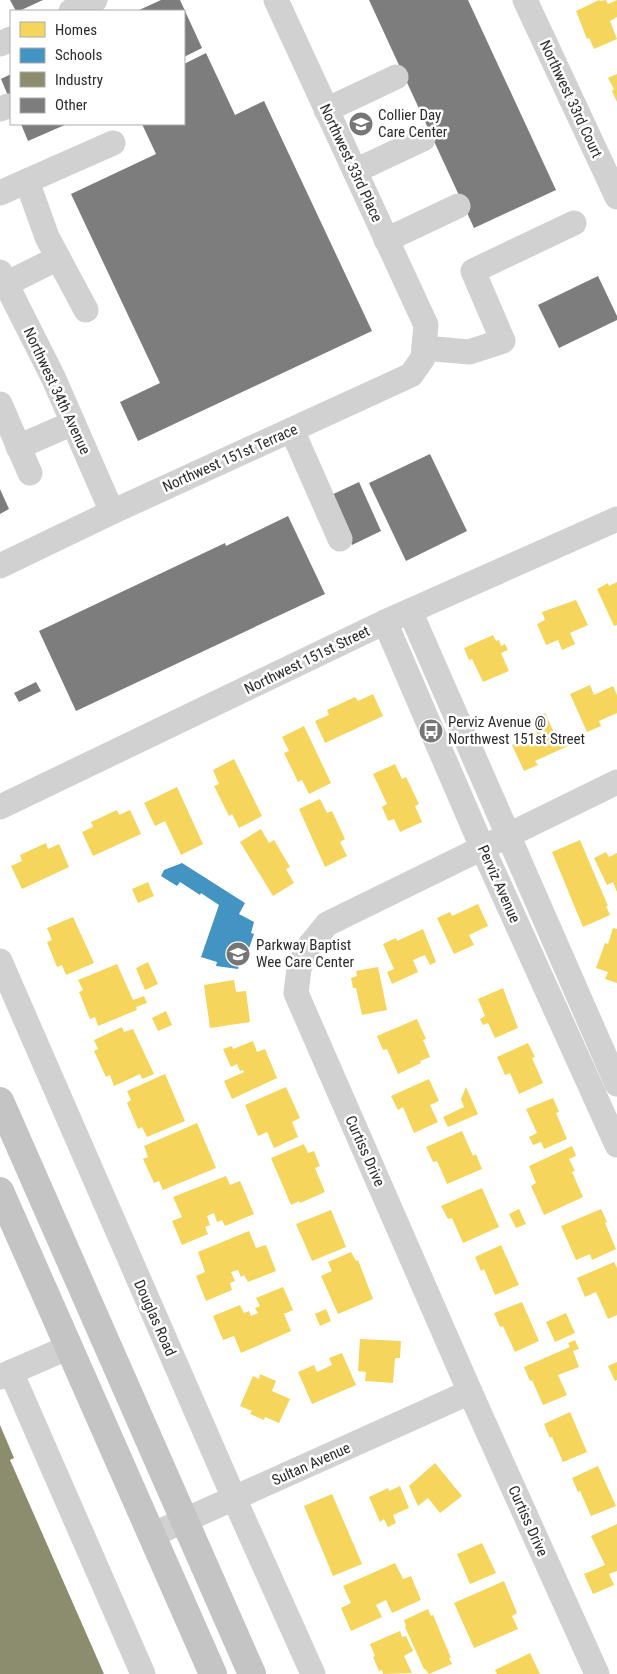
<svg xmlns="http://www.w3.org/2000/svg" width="617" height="1674" viewBox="0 0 617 1674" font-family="'Roboto Condensed',sans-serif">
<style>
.homes{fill:#f6d55c}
.schools{fill:#4393c3}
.industry{fill:#8c8c6e}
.building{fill:#7d7d7d}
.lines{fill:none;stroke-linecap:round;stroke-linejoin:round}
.minor{stroke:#d1d1d1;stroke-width:25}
.major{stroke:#c4c4c4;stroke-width:28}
.labels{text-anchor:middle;stroke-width:5;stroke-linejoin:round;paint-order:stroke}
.street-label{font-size:15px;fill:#2c2c2c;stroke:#fff}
.poi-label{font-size:15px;fill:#2c2c2c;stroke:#fff;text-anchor:start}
</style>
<rect width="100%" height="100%" fill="#fff"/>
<g class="homes">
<polygon points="599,0 600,1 606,0 608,4 617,0 617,17 610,21 617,39 594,49 589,38 587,39 576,11"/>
<polygon points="617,74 617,102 612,91 614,89 608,78"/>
<polygon points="617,582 617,625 614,626 597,589 608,583 609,586"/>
<polygon points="576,600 588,625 570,633 575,644 562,650 558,640 546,645 537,624 545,620 542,612"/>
<polygon points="493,635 496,641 499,640 501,646 505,644 508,650 501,653 509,671 483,682 472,659 469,660 464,648"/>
<polygon points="590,685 594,695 613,686 617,695 617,713 599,721 601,726 587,732 570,694"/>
<polygon points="373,694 383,716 325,743 315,721 329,715 327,710 355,697 358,701"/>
<polygon points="545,713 556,737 563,734 568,746 535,761 538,765 524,771 512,745 537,733 531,720"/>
<polygon points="304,726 331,783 309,794 302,780 298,782 284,753 289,751 282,737"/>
<polygon points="234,759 262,816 239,828 232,814 229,816 214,786 219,784 213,770"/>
<polygon points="395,764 402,779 406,777 419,804 415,806 422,822 400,832 394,819 388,821 382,807 387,804 373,774"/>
<polygon points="177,787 203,844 181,855 165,821 155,826 144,803"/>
<polygon points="320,799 327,813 332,811 345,839 340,842 347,856 325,867 299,809"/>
<polygon points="117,810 119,815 130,810 141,834 93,856 82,832 93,827 91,822"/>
<polygon points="261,829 269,843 274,840 290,867 286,869 294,883 273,896 240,842"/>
<polygon points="580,840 608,906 606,906 610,915 583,927 552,852"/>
<polygon points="46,843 48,849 59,844 69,867 22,889 11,866 22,861 20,855"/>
<polygon points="606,852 609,857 617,853 617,892 613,882 607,885 594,858"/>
<polygon points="148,882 154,896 138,903 132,889"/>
<polygon points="478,904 488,926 469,935 474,945 454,954 437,918 450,912 452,916"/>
<polygon points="73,917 94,963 66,975 62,965 57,967 47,942 52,940 47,928"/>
<polygon points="613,928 617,929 617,983 605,979 608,972 596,968 605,943 608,944"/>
<polygon points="423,929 436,962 430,965 425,955 413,960 418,972 392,984 387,972 394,969 383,944 396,938 397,941"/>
<polygon points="148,962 158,984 145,990 136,968"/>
<polygon points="117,964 133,1000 144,996 147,1003 136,1007 137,1010 98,1026 95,1017 90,1019 79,992 83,990 78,980"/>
<polygon points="378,967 387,1010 362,1015 356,988 353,988 351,978 357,976 356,971"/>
<polygon points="234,980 236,992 246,991 250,1022 210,1028 204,985"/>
<polygon points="503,988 518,1028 495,1038 488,1023 483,1025 480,1019 485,1016 478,999"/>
<polygon points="166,1011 172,1025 158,1031 152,1018"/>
<polygon points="417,1019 426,1039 423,1040 430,1057 420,1061 421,1063 398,1074 387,1049 383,1050 377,1036"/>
<polygon points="122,1027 124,1032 133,1029 154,1074 142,1079 140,1074 114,1086 110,1075 106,1077 94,1051 98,1049 94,1040"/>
<polygon points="253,1041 257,1052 265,1049 277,1078 232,1099 224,1081 244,1072 243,1070 240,1071 237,1064 231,1067 223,1049 232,1046 233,1049"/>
<polygon points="528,1043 535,1057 532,1058 543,1083 519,1094 510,1073 505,1075 497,1057"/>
<polygon points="165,1074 185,1121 147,1137 142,1127 138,1129 127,1103 131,1100 127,1091"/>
<polygon points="429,1079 439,1101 430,1105 438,1122 414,1133 403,1107 398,1110 391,1096"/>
<polygon points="286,1087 300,1118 292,1122 298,1137 274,1148 267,1132 258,1136 245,1105"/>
<polygon points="466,1087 478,1114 448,1127 443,1117 464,1107 461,1099"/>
<polygon points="553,1098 559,1112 556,1113 567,1139 544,1149 541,1142 533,1145 529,1137 537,1133 526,1109"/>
<polygon points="197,1123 216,1168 163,1190 159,1181 154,1183 143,1159 148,1157 144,1146"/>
<polygon points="462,1131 473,1156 476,1154 482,1169 447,1184 437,1161 433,1162 426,1147"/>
<polygon points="304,1144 308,1153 314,1151 320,1166 315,1168 325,1192 300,1203 299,1201 291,1205 271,1158"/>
<polygon points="572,1146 576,1156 569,1159 575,1171 572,1172 583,1197 544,1215 531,1186 536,1183 529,1166"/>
<polygon points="226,1176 230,1185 240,1181 254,1214 225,1226 222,1220 217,1222 214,1213 207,1216 210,1225 205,1227 208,1234 182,1245 172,1221 182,1217 173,1197"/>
<polygon points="482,1188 499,1227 463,1243 452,1218 448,1219 441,1206"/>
<polygon points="519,1209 526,1224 516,1228 509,1214"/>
<polygon points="601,1209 607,1222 605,1223 616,1249 592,1260 590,1254 576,1260 561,1226"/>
<polygon points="331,1210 346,1247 312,1261 296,1224"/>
<polygon points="249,1231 256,1248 266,1245 276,1271 248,1282 244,1275 241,1277 238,1270 231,1272 235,1281 230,1283 232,1290 206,1301 196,1276 205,1272 198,1252"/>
<polygon points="501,1245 519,1285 495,1295 484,1269 481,1271 475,1257"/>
<polygon points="351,1252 356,1261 358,1260 373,1299 338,1314 321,1276 332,1271 328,1262"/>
<polygon points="614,1262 617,1268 617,1315 608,1319 596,1292 585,1297 577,1278"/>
<polygon points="283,1287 293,1310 284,1314 291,1331 241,1353 234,1336 223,1340 213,1316 240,1305 244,1313 249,1311 251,1316 258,1313 255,1308 260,1306 256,1298"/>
<polygon points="522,1302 539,1341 515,1352 503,1326 500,1327 494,1313"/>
<polygon points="326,1309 331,1321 320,1326 315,1314"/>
<polygon points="566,1313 575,1333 555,1342 546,1322"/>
<polygon points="360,1339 401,1341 400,1358 395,1358 393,1383 365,1381 366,1372 358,1371"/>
<polygon points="575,1340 579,1349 573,1351 579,1367 558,1375 567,1395 543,1405 532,1380 530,1381 524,1367 570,1347 568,1343"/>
<polygon points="342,1353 356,1385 312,1404 298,1372 314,1365 317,1372 332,1365 329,1358"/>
<polygon points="617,1362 617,1380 615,1381 608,1366"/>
<polygon points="260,1374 276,1381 272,1391 290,1399 279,1423 265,1417 264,1420 250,1414 252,1411 240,1406 253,1376 259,1379"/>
<polygon points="570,1412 587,1452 563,1462 552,1437 550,1438 544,1424"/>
<polygon points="435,1463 462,1496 440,1513 428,1498 418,1506 409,1486"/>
<polygon points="598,1466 616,1506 591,1516 580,1491 578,1492 572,1478"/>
<polygon points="400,1486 409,1508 393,1515 396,1523 388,1527 384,1519 380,1522 369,1497 388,1488 389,1491"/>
<polygon points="332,1494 362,1564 333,1576 304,1506"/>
<polygon points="617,1524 617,1571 609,1574 614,1585 593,1594 584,1574 605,1565 591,1536"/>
<polygon points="482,1543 496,1573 470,1584 457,1554"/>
<polygon points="395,1563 403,1579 411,1576 421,1600 392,1613 386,1600 376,1605 382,1617 351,1631 341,1608 351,1603 343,1586"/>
<polygon points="504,1581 517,1613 512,1616 518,1629 474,1648 454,1603"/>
<polygon points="428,1609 431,1616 433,1615 451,1658 449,1658 452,1664 429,1674 425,1669 424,1669 405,1627 406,1626 404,1620"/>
<polygon points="400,1631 402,1637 406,1636 413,1651 404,1656 412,1673 383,1674 382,1670 379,1671 373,1657 375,1656 370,1644"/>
<polygon points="530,1653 540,1674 497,1674 495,1670"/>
</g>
<polygon class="schools" points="182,863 245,903 239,914 254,922 251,933 254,934 243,965 239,964 238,969 216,966 217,962 201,957 219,905 201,893 200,895 180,882 177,886 161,876 164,870"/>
<polygon class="industry" points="0,1425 14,1458 10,1460 104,1674 0,1674"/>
<g class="building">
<polygon points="10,0 43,0 19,11 16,11"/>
<polygon points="161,0 180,0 202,48 184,57 184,11 137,11"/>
<polygon points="369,0 468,0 556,190 474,228"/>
<polygon points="206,53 235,115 264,101 372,331 138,441 120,402 160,383 71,194 156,154 142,124 184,124 184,64"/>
<polygon points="11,74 11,103 1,79"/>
<polygon points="21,124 67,124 28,141"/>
<polygon points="598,276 617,316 617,320 559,348 538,305"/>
<polygon points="430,454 467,531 406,561 369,483"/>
<polygon points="359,482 381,531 352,545 329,496"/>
<polygon points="0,489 9,509 0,514"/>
<polygon points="288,516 325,594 76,711 39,631 225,543 226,546"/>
<polygon points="36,682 41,691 19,702 14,693"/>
</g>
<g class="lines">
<g class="minor">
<polyline points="525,0 617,197"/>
<polyline points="71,11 95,0"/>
<polyline points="0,44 11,39"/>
<polyline points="0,109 8,106"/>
<polyline points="326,110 396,77"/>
<polyline points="355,171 423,139"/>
<polyline points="0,193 27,181"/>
<polyline points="386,240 458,206"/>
<polyline points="0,272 53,377 112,512"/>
<polyline points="6,284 58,258"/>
<polyline points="86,310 47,237 27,181 113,143"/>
<polyline points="424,348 469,352 503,341 473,271 574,223"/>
<polyline points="0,404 30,473"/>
<polyline points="292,430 340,539"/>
<polyline points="18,447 73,423"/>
<polyline points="0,566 112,512 411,375 423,358 426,325 276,0"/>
<polyline points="410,611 617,1084"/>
<polyline points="385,622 482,847 617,1145"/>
<polyline points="0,807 385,622 617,519"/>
<polyline points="0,961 234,1498 313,1674"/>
<polyline points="11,1372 143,1674"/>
<polyline points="0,1377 69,1347"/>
<polyline points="152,1535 470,1392"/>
<polyline points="597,1674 470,1392 296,993 299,969 306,950 327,924 617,782"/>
</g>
<g class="major">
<polyline points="0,1101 252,1674"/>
<polyline points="0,1191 213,1674"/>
</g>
</g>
<defs>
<symbol id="school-disc" viewBox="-11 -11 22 22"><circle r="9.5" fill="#767676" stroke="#fff"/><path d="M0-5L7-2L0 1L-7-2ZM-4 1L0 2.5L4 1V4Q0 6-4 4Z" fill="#fff"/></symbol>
<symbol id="bus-disc" viewBox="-11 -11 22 22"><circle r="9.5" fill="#767676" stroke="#fff"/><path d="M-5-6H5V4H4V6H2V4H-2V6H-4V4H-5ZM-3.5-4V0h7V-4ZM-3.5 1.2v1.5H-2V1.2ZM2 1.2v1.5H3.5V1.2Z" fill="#fff"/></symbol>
</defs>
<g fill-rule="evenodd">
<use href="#school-disc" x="347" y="110" width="28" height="28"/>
<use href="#bus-disc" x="417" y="717" width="28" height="28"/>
<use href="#school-disc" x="224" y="940" width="28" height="28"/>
</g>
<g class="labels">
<g class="street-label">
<text transform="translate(571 99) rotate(65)" y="5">Northwest 33rd Court</text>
<text transform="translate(351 163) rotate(65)" y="5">Northwest 33rd Place</text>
<text transform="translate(57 391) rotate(65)" y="5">Northwest 34th Avenue</text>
<text transform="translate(230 458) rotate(-24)" y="5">Northwest 151st Terrace</text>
<text transform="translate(307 660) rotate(-26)" y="5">Northwest 151st Street</text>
<text transform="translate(499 884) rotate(66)" y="5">Perviz Avenue</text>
<text transform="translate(365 1151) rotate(66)" y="5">Curtiss Drive</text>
<text transform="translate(155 1318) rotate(66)" y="5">Douglas Road</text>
<text transform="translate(311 1464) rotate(-24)" y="5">Sultan Avenue</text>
<text transform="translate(528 1521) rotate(66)" y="5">Curtiss Drive</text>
</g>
<g class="poi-label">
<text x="378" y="120">Collier Day<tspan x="378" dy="17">Care Center</tspan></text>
<text x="448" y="727">Perviz Avenue @<tspan x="448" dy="17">Northwest 151st Street</tspan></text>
<text x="256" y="950">Parkway Baptist<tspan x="256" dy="17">Wee Care Center</tspan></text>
</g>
</g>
<rect x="10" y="10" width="175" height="115" fill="#ffffff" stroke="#ababab"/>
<rect x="20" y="22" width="25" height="15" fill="#f6d55c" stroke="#ababab"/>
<text x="55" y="35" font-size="15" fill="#2c2c2c">Homes</text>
<rect x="20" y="48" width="25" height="15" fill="#4393c3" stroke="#ababab"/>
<text x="55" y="60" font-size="15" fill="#2c2c2c">Schools</text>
<rect x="20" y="72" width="25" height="15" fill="#8c8c6e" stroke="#ababab"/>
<text x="55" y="85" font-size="15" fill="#2c2c2c">Industry</text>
<rect x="20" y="98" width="25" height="15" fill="#7d7d7d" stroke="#ababab"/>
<text x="55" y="110" font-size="15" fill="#2c2c2c">Other</text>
</svg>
